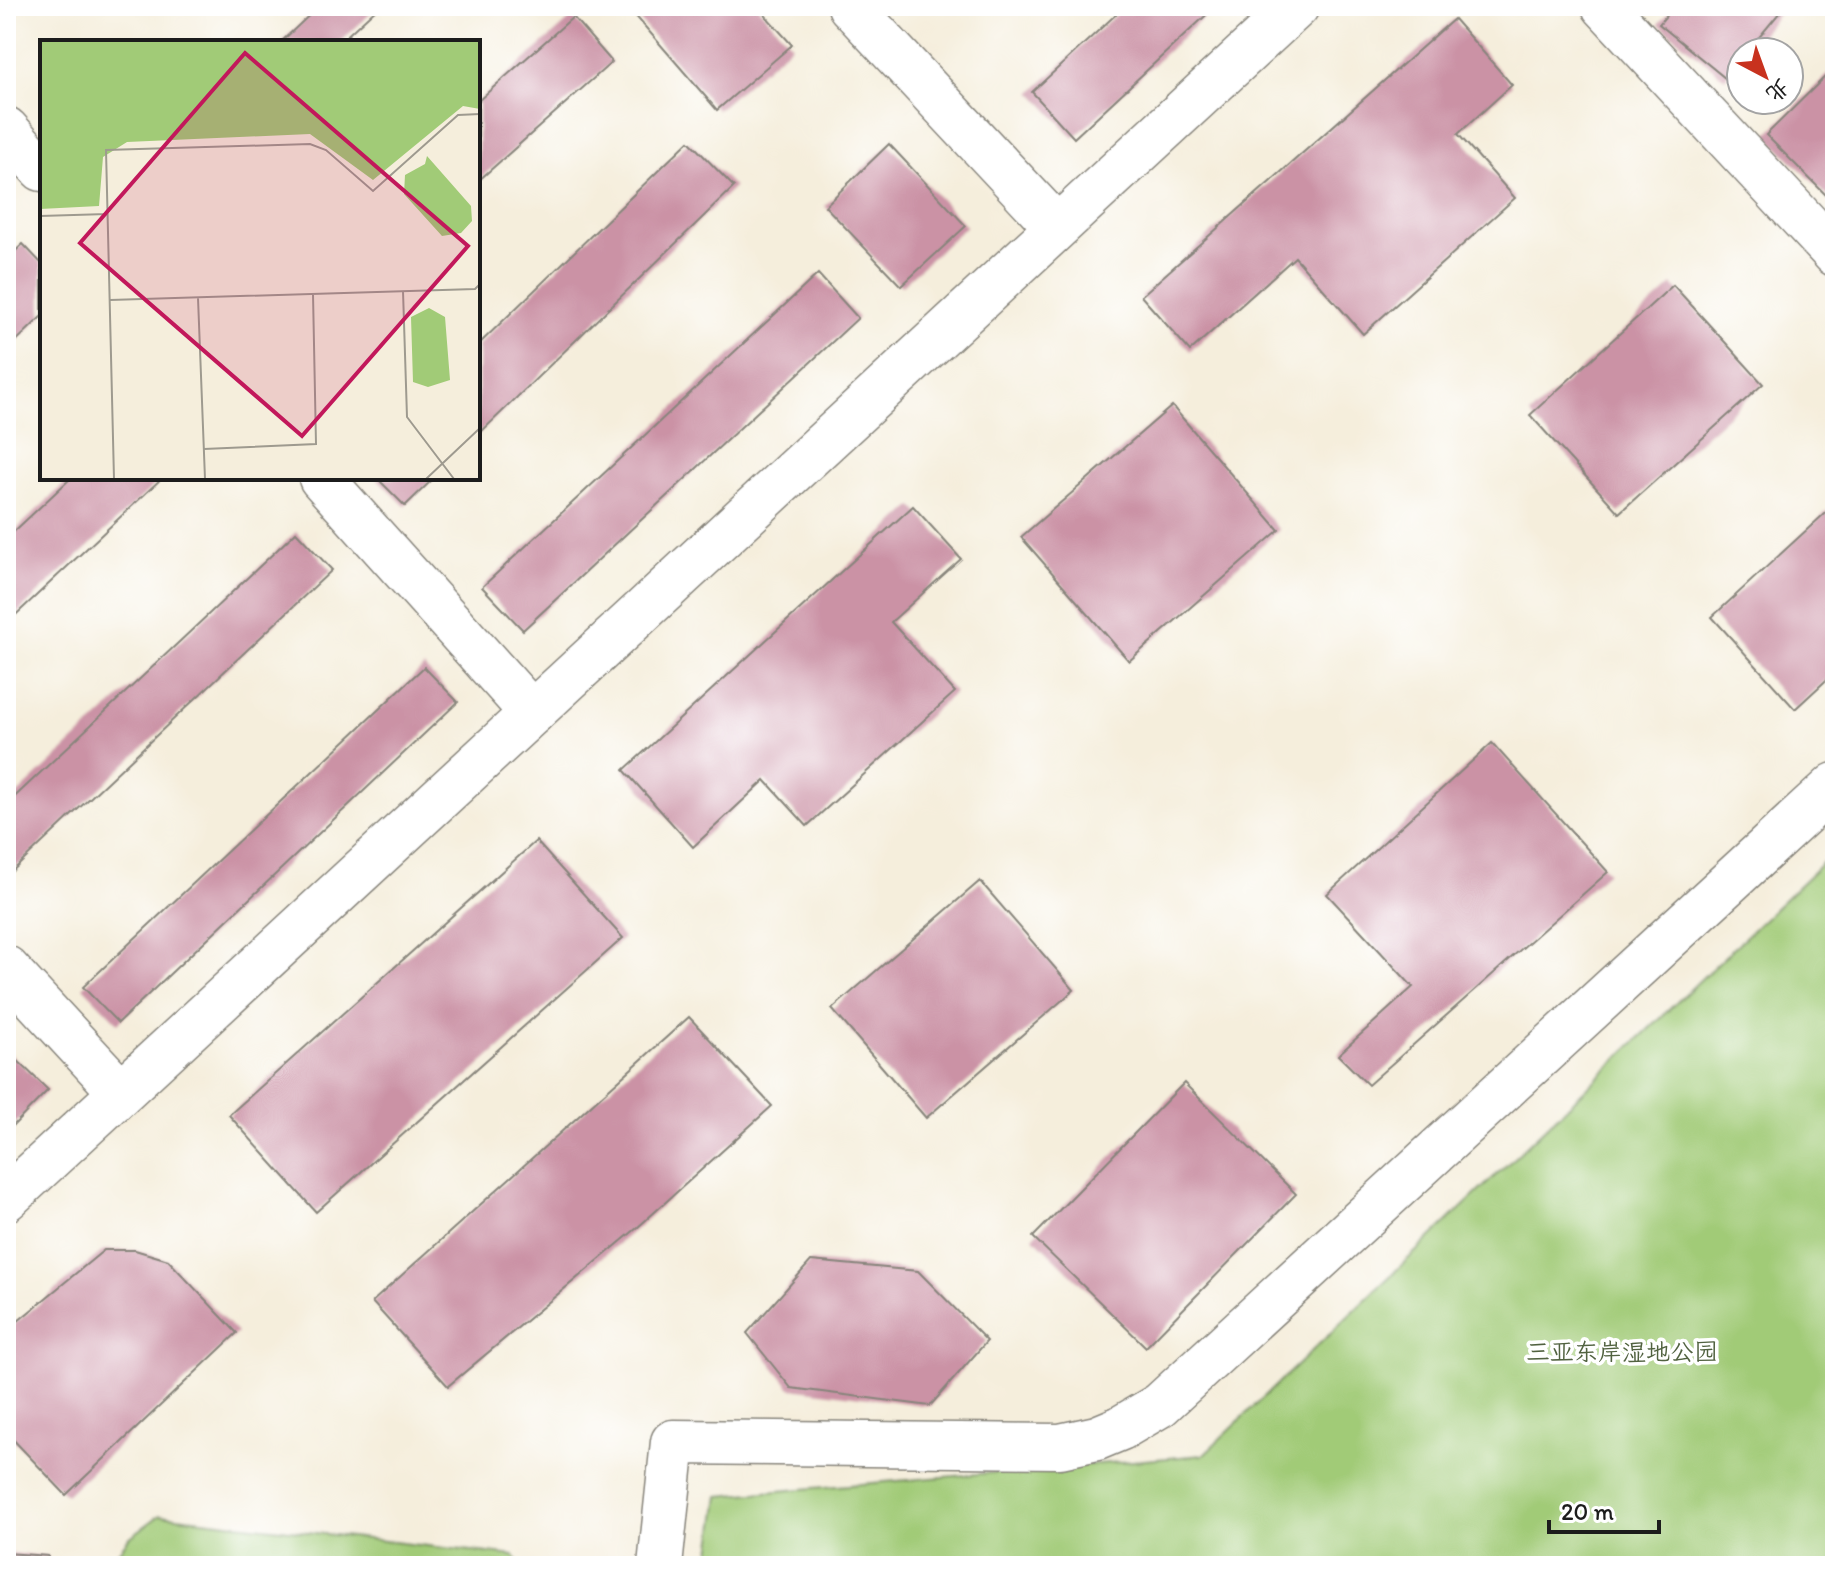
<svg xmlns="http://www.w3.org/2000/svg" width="1841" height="1572" viewBox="0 0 1841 1572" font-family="Itim,'LXGW WenKai TC',sans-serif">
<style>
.green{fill:#a1cb77;stroke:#5e744a;stroke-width:2}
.building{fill:#cb92a5}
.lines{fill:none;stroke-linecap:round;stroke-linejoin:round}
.minor-casing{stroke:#88857c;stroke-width:47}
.minor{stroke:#fff;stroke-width:44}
.labels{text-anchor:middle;stroke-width:7;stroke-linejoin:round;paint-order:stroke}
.park-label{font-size:24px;fill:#516240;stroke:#fff}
.inset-road{fill:none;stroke:#9e9a8f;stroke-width:2}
.view{fill:#c2185b;fill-opacity:0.15;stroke:#c2185b;stroke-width:4}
.inset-edge{fill:none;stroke:#1c1c1c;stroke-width:4}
</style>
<rect width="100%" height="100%" fill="#fff"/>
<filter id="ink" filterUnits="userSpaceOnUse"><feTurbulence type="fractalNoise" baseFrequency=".0125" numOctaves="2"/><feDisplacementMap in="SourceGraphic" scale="16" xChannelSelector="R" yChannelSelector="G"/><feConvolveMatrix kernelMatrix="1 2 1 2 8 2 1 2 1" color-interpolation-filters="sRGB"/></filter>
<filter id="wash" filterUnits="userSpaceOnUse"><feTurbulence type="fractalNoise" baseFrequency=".006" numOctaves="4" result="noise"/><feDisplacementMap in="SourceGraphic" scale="32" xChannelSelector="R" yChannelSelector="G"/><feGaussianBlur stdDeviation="1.8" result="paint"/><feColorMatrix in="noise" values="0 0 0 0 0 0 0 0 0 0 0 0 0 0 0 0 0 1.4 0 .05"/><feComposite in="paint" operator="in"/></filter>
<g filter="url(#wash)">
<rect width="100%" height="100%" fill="#f5eedc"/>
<g class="green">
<polygon points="1835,851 1835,1566 709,1566 719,1496 1203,1455"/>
<polygon points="160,1515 514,1556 522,1566 107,1566 129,1538"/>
</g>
<g id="blocks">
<g class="building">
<polygon points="319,6 379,6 340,42 281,42"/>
<polygon points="627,6 757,6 792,45 717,110"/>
<polygon points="1125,6 1216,6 1074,138 1032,92"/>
<polygon points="1674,6 1785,6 1747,52 1741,52 1741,59 1725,78 1659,24"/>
<polygon points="573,17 612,62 478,181 478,101"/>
<polygon points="1454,19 1512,85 1458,134 1515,198 1363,334 1295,257 1190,351 1141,296"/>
<polygon points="1835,67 1835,190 1828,197 1766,135"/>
<polygon points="689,141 734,187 478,435 478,345"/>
<polygon points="889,144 966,226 901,286 825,206"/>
<polygon points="23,244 42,264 42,316 6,351 6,260"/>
<polygon points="818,274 858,318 523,630 482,587"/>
<polygon points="1673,285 1763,384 1619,513 1530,415"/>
<polygon points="1172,406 1279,530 1129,661 1021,537"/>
<polygon points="71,478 162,478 6,624 6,539"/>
<polygon points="377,478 434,478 405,506"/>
<polygon points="1835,504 1835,672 1795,709 1712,617"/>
<polygon points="913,506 961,559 891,622 955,692 807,826 765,780 693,847 624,770"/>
<polygon points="296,532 332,570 6,877 6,805"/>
<polygon points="424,667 458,702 118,1023 83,987"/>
<polygon points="1492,743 1608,872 1368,1085 1338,1055 1413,987 1327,894"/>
<polygon points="536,841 623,938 316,1212 229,1115"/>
<polygon points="980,881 1074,990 926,1118 832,1009"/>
<polygon points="689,1017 772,1106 637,1228 448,1386 372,1302"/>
<polygon points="11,1054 48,1090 6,1133 6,1060"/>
<polygon points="1184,1083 1296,1194 1146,1347 1033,1237"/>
<polygon points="104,1250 135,1250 168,1260 237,1333 66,1495 6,1432 6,1331"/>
<polygon points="811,1261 918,1271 987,1341 930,1406 791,1388 747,1333"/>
<polygon points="6,1553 48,1556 47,1566 6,1566"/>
</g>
</g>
</g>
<g filter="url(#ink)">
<use href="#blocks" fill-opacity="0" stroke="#88857c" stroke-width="2"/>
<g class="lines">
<defs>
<g id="minor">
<polyline points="850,6 1057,227"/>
<polyline points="1604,6 1835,254"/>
<polyline points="6,129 42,169"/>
<polyline points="321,478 532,713"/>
<polyline points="6,968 121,1092"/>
<polyline points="6,1199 1297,6"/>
<polyline points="660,1566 673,1442 1060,1446 1097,1438 1121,1428 1160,1405 1835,785"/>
</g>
</defs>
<use href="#minor" class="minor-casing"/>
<use href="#minor" class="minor"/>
</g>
</g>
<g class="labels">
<g class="park-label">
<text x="1622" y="1360">三亚东岸湿地公园</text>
</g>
</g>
<g transform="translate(40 40)">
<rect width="440" height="440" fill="#f5eedc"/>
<path d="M0,1H440V69L423,66L333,140L270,94L87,102L63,117L59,166L0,169ZM387,116L431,166L432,181L421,193L402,196L364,154L365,135L385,124ZM389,268L405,277L410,340L388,347L373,342L371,277Z" fill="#a1cb77"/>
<path class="inset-road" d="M0,176L67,174M363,251L367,377L414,439M158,258L165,439M70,260L435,249L440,244M164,409L276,404L273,254M74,439L66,110L270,104L286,110L333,151L418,75L440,74M386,439L440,388"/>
<path class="view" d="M205,13L428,206L262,396L40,203Z"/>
<rect width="440" height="440" class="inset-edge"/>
</g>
<rect width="1841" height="1572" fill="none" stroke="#fff" stroke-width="32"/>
<g transform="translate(1765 76) rotate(139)"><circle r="38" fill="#ffffff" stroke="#a4a4a4" stroke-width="2"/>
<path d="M0-6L14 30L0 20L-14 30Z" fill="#c8321e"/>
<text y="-12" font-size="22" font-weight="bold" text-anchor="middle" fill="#1c1c1c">北</text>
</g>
<path d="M1549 1520v12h110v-12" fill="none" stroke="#1c1c1c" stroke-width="4"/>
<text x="1561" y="1520" font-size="24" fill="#1c1c1c" stroke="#ffffff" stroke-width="6" paint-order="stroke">20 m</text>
</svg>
